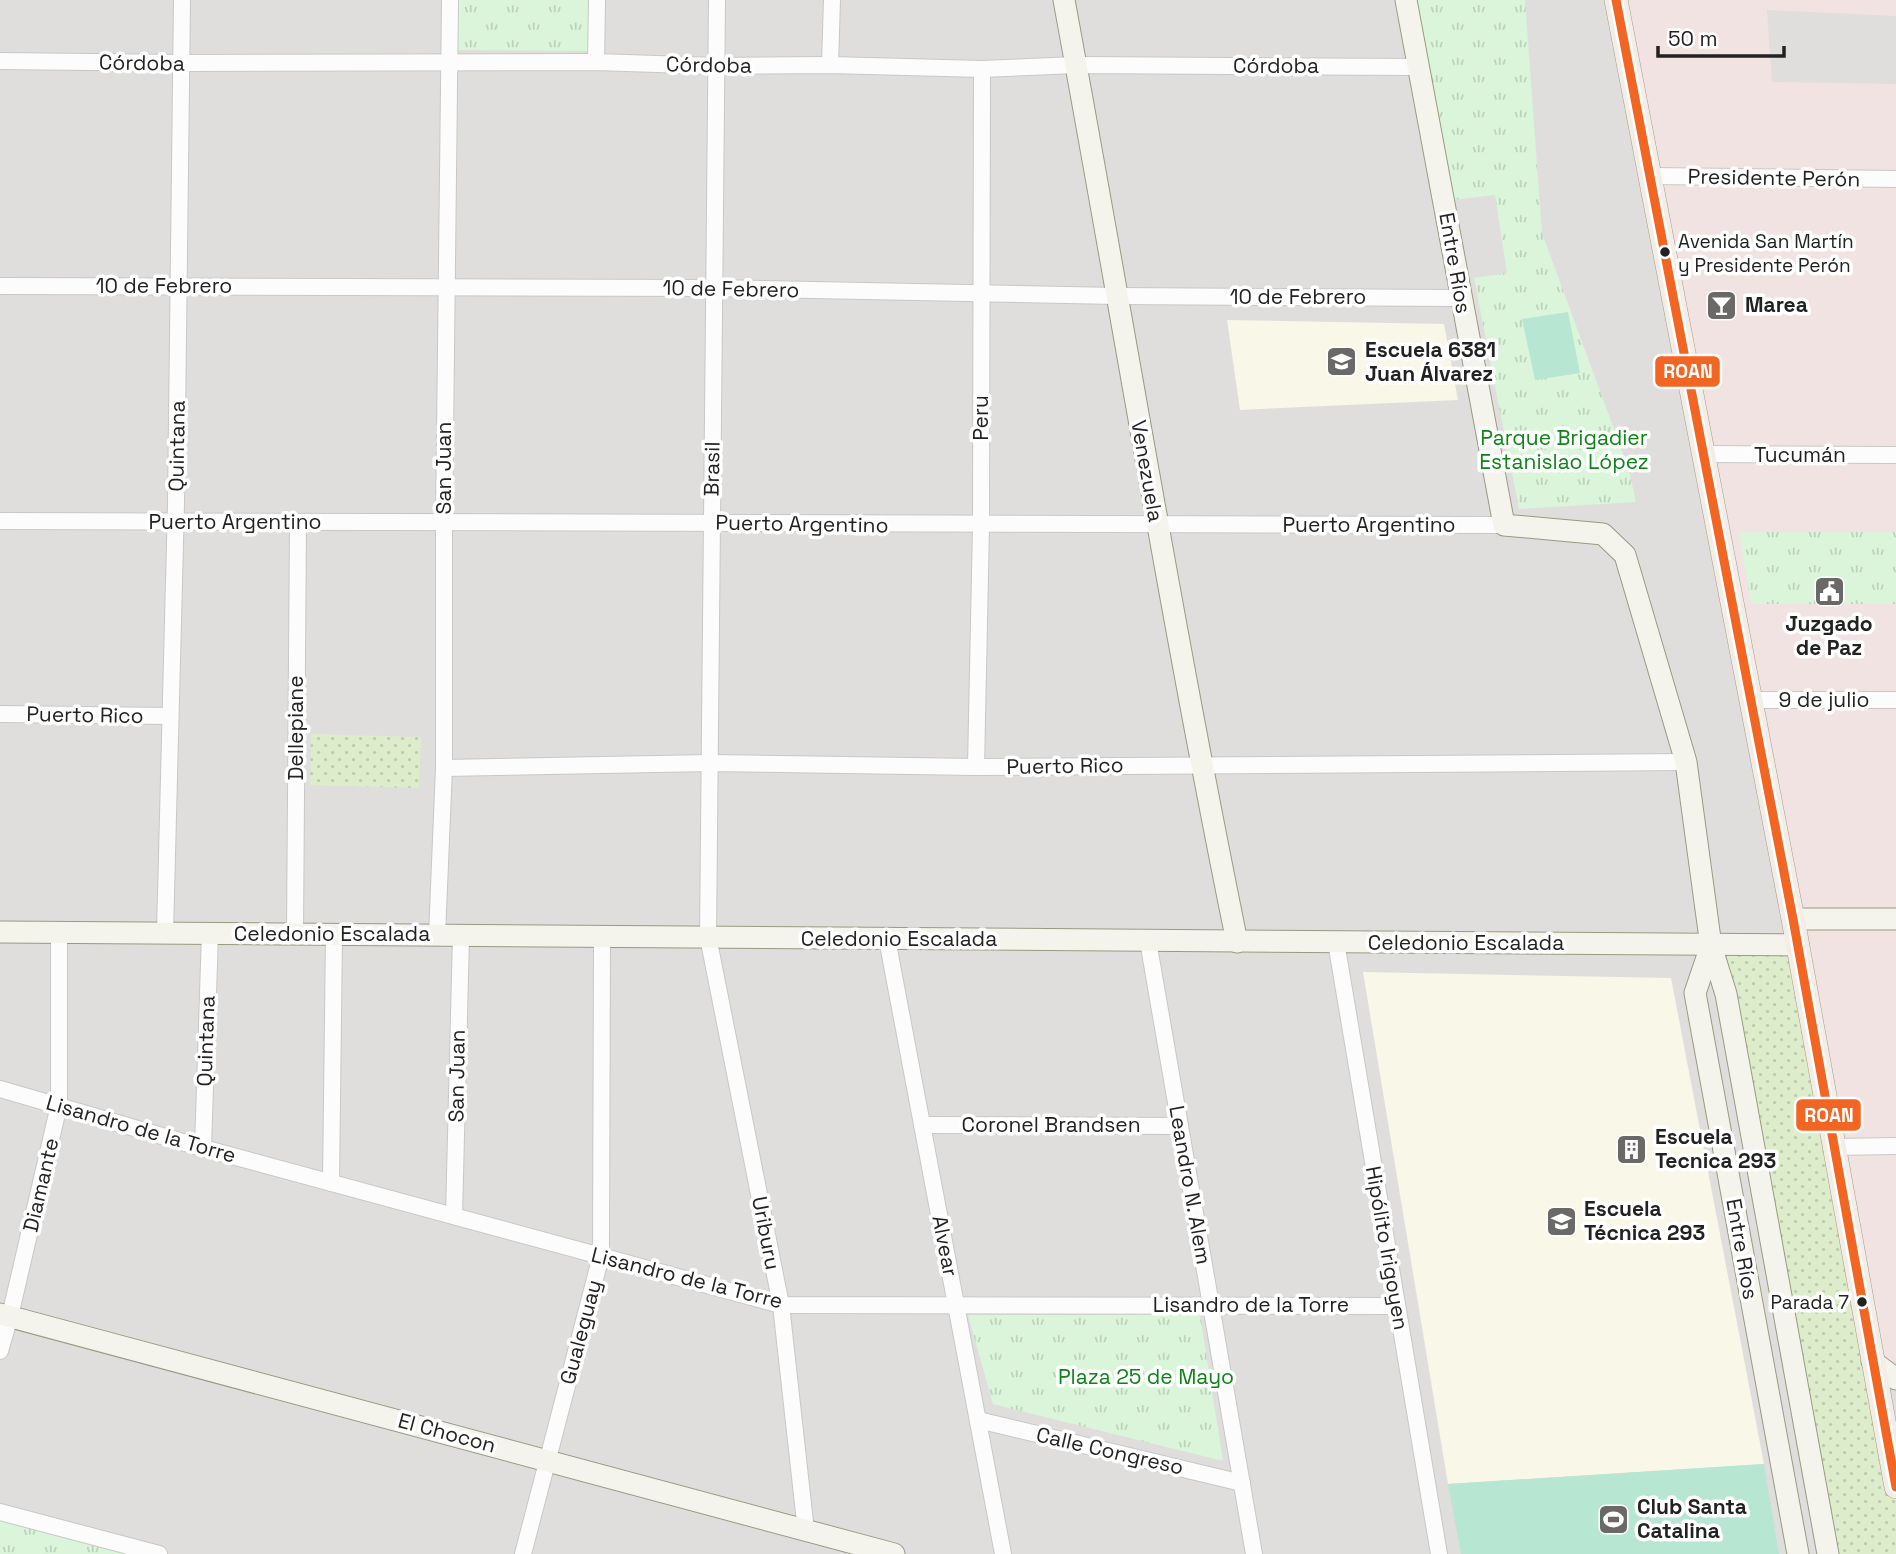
<svg xmlns="http://www.w3.org/2000/svg" width="1896" height="1554" viewBox="0 0 1896 1554" font-family="'Space Grotesk',sans-serif">
<style>
.residential{fill:#dfdedc}
.commercial{fill:#f1e3e1}
.education{fill:#f8f7e8}
.grass{fill:url(#grass-dots)}
.park{fill:url(#park-tufts)}
.pitch{fill:#b7e6d2}
.lines{fill:none;stroke-linecap:round;stroke-linejoin:round}
.street-casing{stroke:#c9c8c7;stroke-width:18}
.secondary-casing{stroke:#999a82;stroke-width:23}
.primary-casing{stroke:#a79c86;stroke-width:24}
.street{stroke:#fdfcfc;stroke-width:16}
.secondary{stroke:#f4f4ed;stroke-width:21}
.primary{stroke:#f3ede7;stroke-width:23}
.bus-1-casing{stroke:#fff;stroke-width:14}
.bus-1{stroke:#f26522;stroke-width:9}
.bus-dot{fill:#222;stroke:#fff;stroke-width:2.5}
.labels{text-anchor:middle;stroke-width:7;stroke-linejoin:round;paint-order:stroke}
.bus-label{font-size:19px;fill:#222;stroke:#fff;text-anchor:start}
.street-label{font-size:21px;fill:#222;stroke:#fff}
.poi-label{font-size:21px;font-weight:bold;fill:#222;stroke:#fff;text-anchor:start}
.park-label{font-size:21px;fill:#0c8416;stroke:#fff}
.line-badge{stroke:#fff;stroke-width:2.5}
.badge-label{font-size:19px;text-anchor:middle;font-weight:bold;fill:#fff}
</style>
<defs>
<pattern id="grass-dots" width="8" height="8" patternUnits="userSpaceOnUse" patternTransform="scale(1.75)"><rect width="8" height="8" fill="#ddeccb"/><path d="M2 2h.1M6 6h.1" fill="none" stroke="#bdcaae" stroke-width="1.8" stroke-linecap="round"/></pattern>
<pattern id="park-tufts" width="24" height="20" patternUnits="userSpaceOnUse" patternTransform="scale(1.75)"><rect width="24" height="20" fill="#daf5da"/><path d="M3 7l-1-3M5 7V3M7 7l1-3M15 17l-1-3M17 17v-4M19 17l1-3" fill="none" stroke="#bbd2bb"/></pattern>
</defs>
<rect width="100%" height="100%" fill="#f0eeeb"/>
<rect class="residential" x="0" y="0" width="1896" height="1554"/>
<polygon class="commercial" points="1619,0 1896,0 1896,16 1767,10 1772,82 1896,84 1896,1361 1872,1361"/>
<g class="education">
<polygon points="1227,320 1444,324 1458,400 1240,410"/>
<polygon points="1363,972 1671,978 1764,1464 1448,1484"/>
</g>
<g class="grass">
<polygon points="311,734 421,737 419,788 310,785"/>
<polygon points="1798,945 1896,1487 1896,1554 1828,1554 1711,946"/>
</g>
<g class="park">
<polygon points="457,0 590,0 589,51 458,50"/>
<polygon points="1417,0 1525,0 1542,233 1628,467 1636,502 1519,509 1474,278 1507,273 1495,195 1452,200"/>
<polygon points="1739,532 1896,532 1896,604 1751,604"/>
<polygon points="968,1315 1200,1315 1223,1461 993,1404"/>
<polygon points="0,1517 141,1554 0,1554"/>
</g>
<g class="pitch">
<polygon points="1568,312 1580,373 1535,380 1522,319"/>
<polygon points="1764,1464 1779,1554 1461,1554 1448,1484"/>
</g>
<g class="lines">
<defs>
<g id="street">
<polyline points="717,0 708,937 781,1305 806,1531"/>
<polyline points="0,61 181,63 596,62 717,66 830,65 982,69 1076,65 1419,67"/>
<polyline points="596,62 597,0"/>
<polyline points="830,65 832,0"/>
<polyline points="1652,176 1896,179"/>
<polyline points="0,286 714,288 1117,296 1461,298"/>
<polyline points="1705,454 1896,455"/>
<polyline points="0,521 1504,525"/>
<polyline points="1752,700 1896,700"/>
<polyline points="0,714 169,716"/>
<polyline points="976,767 981,526 982,69"/>
<polyline points="444,768 711,763 976,767 1686,762"/>
<polyline points="165,933 176,504 182,0"/>
<polyline points="295,934 298,522"/>
<polyline points="437,935 444,768 444,524 450,0"/>
<polyline points="887,939 1003,1554"/>
<polyline points="1148,941 1254,1554"/>
<polyline points="1336,942 1439,1554"/>
<polyline points="0,1089 203,1148 781,1305 1397,1306"/>
<polyline points="922,1125 1180,1126"/>
<polyline points="1834,1147 1896,1146"/>
<polyline points="203,1148 210,933"/>
<polyline points="331,1183 334,935"/>
<polyline points="454,1216 461,936"/>
<polyline points="0,1351 10,1316 59,1105 59,932"/>
<polyline points="978,1420 1242,1483"/>
<polyline points="0,1512 159,1554"/>
<polyline points="523,1554 601,1256 602,937"/>
</g>
<g id="secondary">
<path d="M1064,0C1122,314 1173,629 1237,942"/>
<polyline points="1406,0 1504,525 1603,534 1625,555 1686,762 1711,946 1726,994 1828,1554"/>
<polyline points="1793,919 1896,919"/>
<polyline points="0,932 1798,945"/>
<polyline points="1711,946 1695,993 1798,1554"/>
<polyline points="0,1314 894,1554"/>
<polyline points="1872,1361 1896,1379"/>
</g>
<polyline id="primary" points="1616,0 1793,919 1896,1487"/>
</defs>
<use href="#street" class="street-casing"/>
<use href="#secondary" class="secondary-casing"/>
<use href="#primary" class="primary-casing"/>
<use href="#street" class="street"/>
<use href="#secondary" class="secondary"/>
<use href="#primary" class="primary"/>
<defs>
<polyline id="bus-1" points="1616,0 1793,919 1896,1487"/>
</defs>
<use href="#bus-1" class="bus-1-casing"/>
<use href="#bus-1" class="bus-1"/>
</g>
<defs>
<symbol id="bar-square" viewBox="-11 -11 22 22"><rect x="-9" y="-9" width="18" height="18" rx="4" fill="#6a6968" stroke="#fff"/><path d="M-6-5H6L.8 .8V4.5H3.5V6h-7V4.5H-.8V.8Z" fill="#fff"/></symbol>
<symbol id="school-square" viewBox="-11 -11 22 22"><rect x="-9" y="-9" width="18" height="18" rx="4" fill="#6a6968" stroke="#fff"/><path d="M0-5L7-2L0 1L-7-2ZM-4 1L0 2.5L4 1V4Q0 6-4 4Z" fill="#fff"/></symbol>
<symbol id="civic-square" viewBox="-11 -11 22 22"><rect x="-9" y="-9" width="18" height="18" rx="4" fill="#6a6968" stroke="#fff"/><path d="M-.6-6.5H3V-4.5H.6V-3L4-1V1h2V6H-6V1h2V-1L-.6-3ZM-1.2 2.5V6h2.4V2.5Z" fill="#fff"/></symbol>
<symbol id="building-square" viewBox="-11 -11 22 22"><rect x="-9" y="-9" width="18" height="18" rx="4" fill="#6a6968" stroke="#fff"/><path d="M-4-6H4V6H1V3H-1V6H-4ZM-2.5-4.3h1.7v1.8h-1.7ZM.8-4.3h1.7v1.8H.8ZM-2.5-1h1.7V.8h-1.7ZM.8-1h1.7V.8H.8Z" fill="#fff"/></symbol>
<symbol id="stadium-square" viewBox="-11 -11 22 22"><rect x="-9" y="-9" width="18" height="18" rx="4" fill="#6a6968" stroke="#fff"/><path d="M0-5a6.5 5 0 1 0 0 10a6.5 5 0 1 0 0-10ZM-3.5-1.8h7v3.6h-7Z" fill="#fff"/></symbol>
</defs>
<g fill-rule="evenodd">
<use href="#bar-square" x="1704" y="288" width="35" height="35"/>
<use href="#school-square" x="1324" y="344" width="35" height="35"/>
<use href="#civic-square" x="1812" y="574" width="35" height="35"/>
<use href="#building-square" x="1614" y="1132" width="35" height="35"/>
<use href="#school-square" x="1544" y="1204" width="35" height="35"/>
<use href="#stadium-square" x="1596" y="1502" width="35" height="35"/>
</g>
<g class="bus-dot">
<circle cx="1665" cy="252" r="6"/>
<circle cx="1862" cy="1302" r="6"/>
</g>
<g class="labels">
<g class="bus-label">
<text x="1678" y="248">Avenida San Martín<tspan x="1678" dy="24">y Presidente Perón</tspan></text>
<text x="1849" y="1309" text-anchor="end">Parada 7</text>
</g>
<g class="street-label">
<text transform="translate(142 63) rotate(1)" y="7">Córdoba</text>
<text transform="translate(709 65) rotate(1)" y="7">Córdoba</text>
<text x="1276" y="73">Córdoba</text>
<text transform="translate(1774 178) rotate(1)" y="7">Presidente Perón</text>
<text transform="translate(1455 263) rotate(80)" y="7">Entre Ríos</text>
<text x="164" y="293">10 de Febrero</text>
<text transform="translate(731 289) rotate(1)" y="7">10 de Febrero</text>
<text x="1298" y="304">10 de Febrero</text>
<text transform="translate(981 418) rotate(-90)" y="7">Peru</text>
<text transform="translate(177 446) rotate(-89)" y="7">Quintana</text>
<text x="1800" y="462">Tucumán</text>
<text transform="translate(444 468) rotate(-90)" y="7">San Juan</text>
<text transform="translate(712 469) rotate(-89)" y="7">Brasil</text>
<text transform="translate(1147 471) rotate(80)" y="7">Venezuela</text>
<text x="235" y="529">Puerto Argentino</text>
<text transform="translate(802 524) rotate(1)" y="7">Puerto Argentino</text>
<text x="1369" y="532">Puerto Argentino</text>
<text x="1824" y="707">9 de julio</text>
<text transform="translate(85 715) rotate(1)" y="7">Puerto Rico</text>
<text transform="translate(296 728) rotate(-90)" y="7">Dellepiane</text>
<text transform="translate(1065 766) rotate(-1)" y="7">Puerto Rico</text>
<text x="332" y="941">Celedonio Escalada</text>
<text x="899" y="946">Celedonio Escalada</text>
<text x="1466" y="950">Celedonio Escalada</text>
<text transform="translate(206 1041) rotate(-88)" y="7">Quintana</text>
<text transform="translate(457 1076) rotate(-89)" y="7">San Juan</text>
<text x="1051" y="1132">Coronel Brandsen</text>
<text transform="translate(141 1129) rotate(16)" y="7">Lisandro de la Torre</text>
<text transform="translate(41 1185) rotate(-77)" y="7">Diamante</text>
<text transform="translate(1190 1185) rotate(80)" y="7">Leandro N. Alem</text>
<text transform="translate(766 1233) rotate(79)" y="7">Uriburu</text>
<text transform="translate(945 1246) rotate(79)" y="7">Alvear</text>
<text transform="translate(1387 1248) rotate(80)" y="7">Hipólito Irigoyen</text>
<text transform="translate(1742 1249) rotate(80)" y="7">Entre Ríos</text>
<text transform="translate(687 1278) rotate(14)" y="7">Lisandro de la Torre</text>
<text x="1251" y="1312">Lisandro de la Torre</text>
<text transform="translate(581 1332) rotate(-75)" y="7">Gualeguay</text>
<text transform="translate(447 1433) rotate(15)" y="7">El Chocon</text>
<text transform="translate(1110 1451) rotate(13)" y="7">Calle Congreso</text>
</g>
<g class="poi-label">
<text x="1745" y="312">Marea</text>
<text x="1365" y="357">Escuela 6381<tspan x="1365" dy="24">Juan Álvarez</tspan></text>
<text x="1829" y="631" text-anchor="middle">Juzgado<tspan x="1829" dy="24">de Paz</tspan></text>
<text x="1655" y="1144">Escuela<tspan x="1655" dy="24">Tecnica 293</tspan></text>
<text x="1584" y="1216">Escuela<tspan x="1584" dy="24">Técnica 293</tspan></text>
<text x="1637" y="1514">Club Santa<tspan x="1637" dy="24">Catalina</tspan></text>
</g>
<g class="park-label">
<text x="1564" y="445">Parque Brigadier<tspan x="1564" dy="24">Estanislao López</tspan></text>
<text x="1146" y="1384">Plaza 25 de Mayo</text>
</g>
</g>
<g class="line-badge">
<rect x="1654" y="355" width="67" height="33" rx="7" fill="#f26522"/>
<rect x="1795" y="1098" width="67" height="34" rx="7" fill="#f26522"/>
</g>
<g class="badge-label">
<text x="1688" y="378">ROAN</text>
<text x="1829" y="1122">ROAN</text>
</g>
<path d="M1658 46v10h126v-10" fill="none" stroke="#222222" stroke-width="3.5"/>
<text x="1668" y="46" font-size="21" fill="#222222" stroke="#ffffff" stroke-width="5" paint-order="stroke">50 m</text>
</svg>
